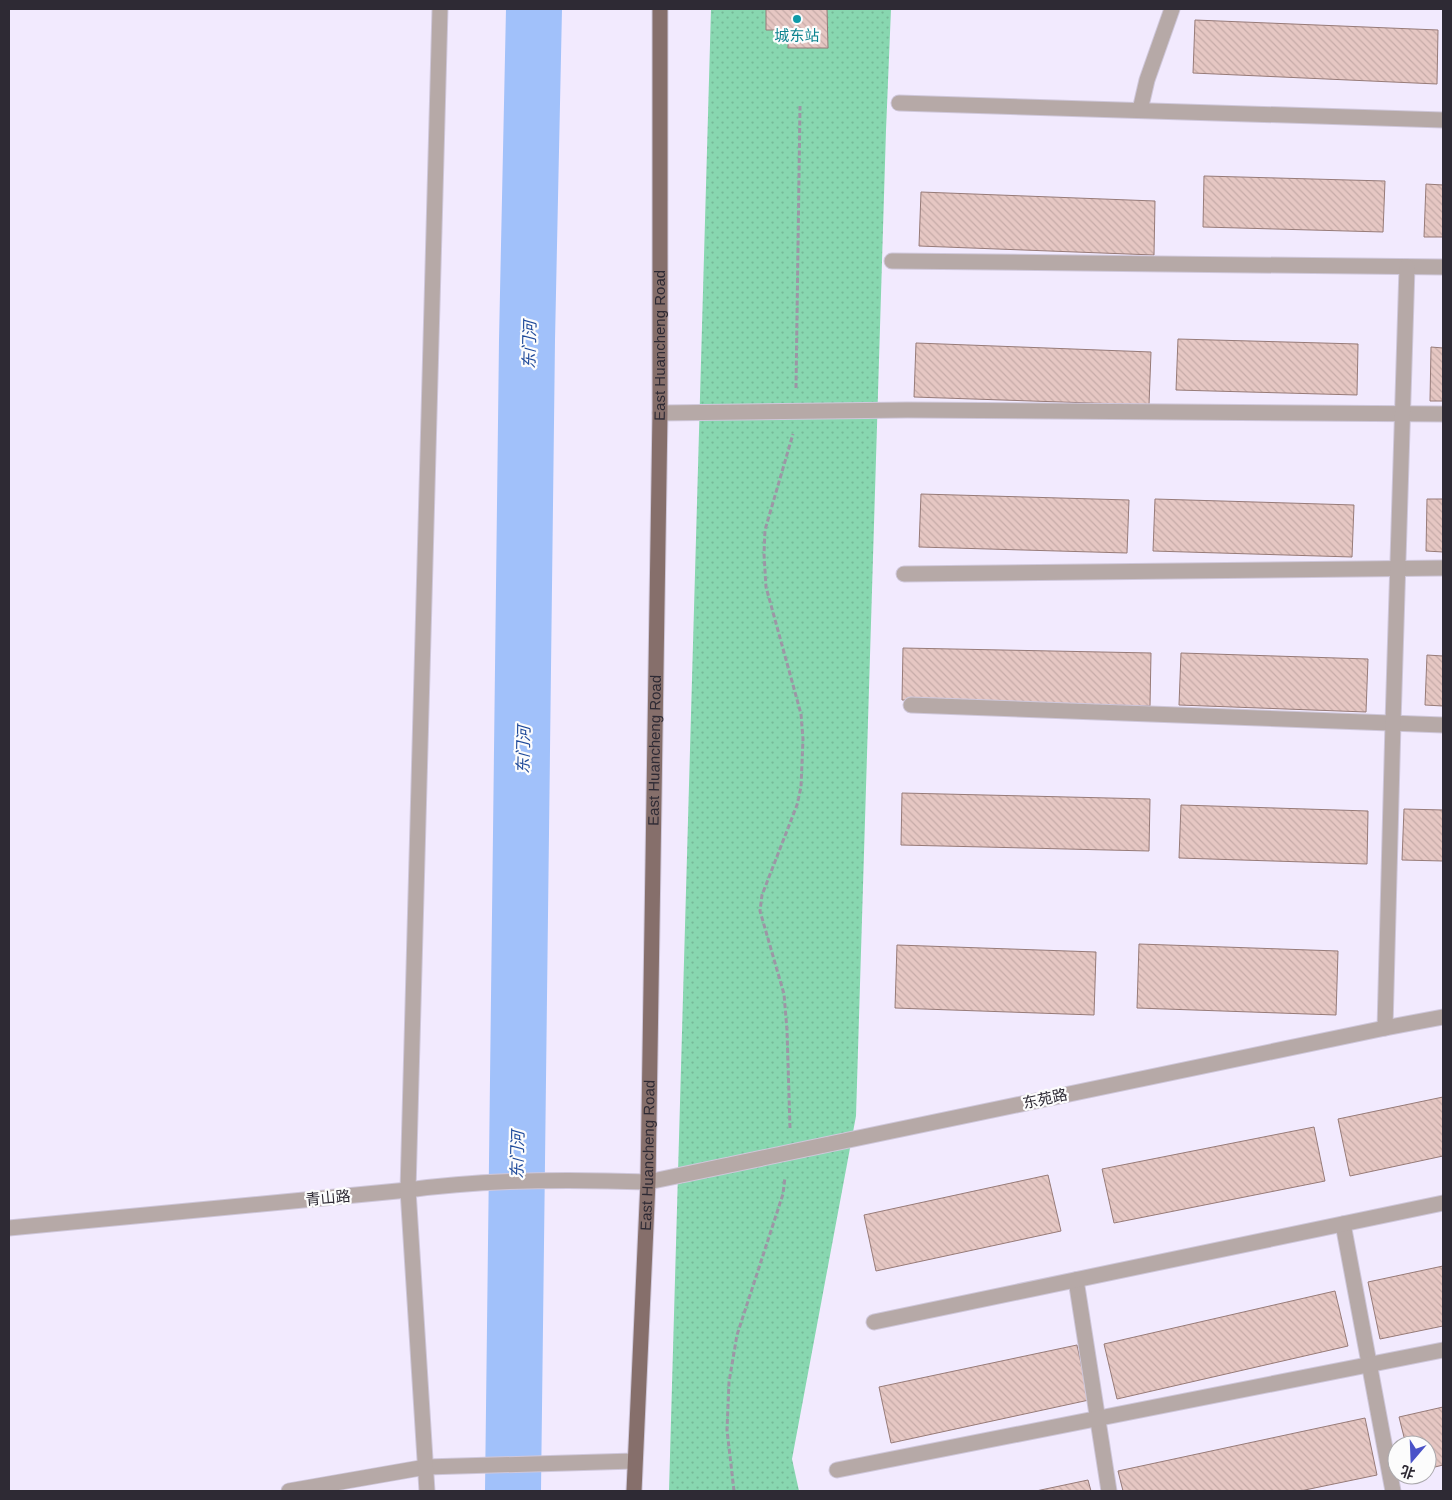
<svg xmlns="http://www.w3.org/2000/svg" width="1452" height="1500" font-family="Helvetica,'Noto Sans SC',sans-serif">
	<defs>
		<pattern id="park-dots" width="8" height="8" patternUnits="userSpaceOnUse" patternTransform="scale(1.25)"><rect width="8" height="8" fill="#88d7b0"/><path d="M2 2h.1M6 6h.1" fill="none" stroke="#76b998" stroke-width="1.8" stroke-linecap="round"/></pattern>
		<pattern id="building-back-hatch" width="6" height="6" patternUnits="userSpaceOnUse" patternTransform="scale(1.25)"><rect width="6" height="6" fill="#e6c7c3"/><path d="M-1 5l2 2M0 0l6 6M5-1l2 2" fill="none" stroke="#c6aba8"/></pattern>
	</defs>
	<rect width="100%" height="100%" fill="#f2eafe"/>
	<path fill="url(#park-dots)" d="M 711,9 L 891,9 L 886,130 L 856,1116 L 792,1459 L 799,1491 L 669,1491 Z"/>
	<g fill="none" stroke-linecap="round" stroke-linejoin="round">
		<path stroke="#a1c1fa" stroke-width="56" d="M 513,1491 L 527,340 L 534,9"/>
	</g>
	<g fill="url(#building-back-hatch)" stroke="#977b78">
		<path d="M 766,9 L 827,9 L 828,48 L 788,48 L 788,30 L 766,30 Z"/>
		<path d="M 1195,20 L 1438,30 L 1437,84 L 1193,73 Z"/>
		<path d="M 1204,176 L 1385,181 L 1383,232 L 1203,227 Z"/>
		<path d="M 1426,184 L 1443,185 L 1443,237 L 1424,237 Z"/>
		<path d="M 921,192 L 1155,201 L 1154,255 L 919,246 Z"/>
		<path d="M 1178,339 L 1358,344 L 1357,395 L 1176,390 Z"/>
		<path d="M 916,343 L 1151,352 L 1149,405 L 914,397 Z"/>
		<path d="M 1431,347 L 1443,348 L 1443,401 L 1430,401 Z"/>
		<path d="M 921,494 L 1129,500 L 1127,553 L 919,547 Z"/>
		<path d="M 1155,499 L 1354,505 L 1352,557 L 1153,551 Z"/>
		<path d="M 1427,499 L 1443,499 L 1443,552 L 1426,551 Z"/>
		<path d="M 903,648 L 1151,653 L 1150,706 L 902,700 Z"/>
		<path d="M 1181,653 L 1368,659 L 1366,712 L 1179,705 Z"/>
		<path d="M 1427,655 L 1443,656 L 1443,706 L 1425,705 Z"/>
		<path d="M 902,793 L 1150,799 L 1149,851 L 901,845 Z"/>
		<path d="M 1181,805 L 1368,811 L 1367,864 L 1179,858 Z"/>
		<path d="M 1404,809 L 1443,810 L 1443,861 L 1402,860 Z"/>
		<path d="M 1139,944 L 1338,951 L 1336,1015 L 1137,1008 Z"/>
		<path d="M 897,945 L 1096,952 L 1094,1015 L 895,1008 Z"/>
		<path d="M 1443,1097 L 1443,1156 L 1350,1176 L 1338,1119 Z"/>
		<path d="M 1314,1127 L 1325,1181 L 1114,1223 L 1102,1169 Z"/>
		<path d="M 1048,1175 L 1061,1231 L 876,1271 L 864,1215 Z"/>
		<path d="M 1443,1266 L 1443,1326 L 1380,1339 L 1368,1282 Z"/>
		<path d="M 1335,1291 L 1348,1346 L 1117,1399 L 1104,1344 Z"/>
		<path d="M 1077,1345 L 1089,1400 L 891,1443 L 879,1387 Z"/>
		<path d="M 1443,1407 L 1443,1465 L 1427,1469 L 1427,1445 L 1406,1445 L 1399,1417 Z"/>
		<path d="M 1365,1418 L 1377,1475 L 1300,1491 L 1123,1491 L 1118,1471 Z"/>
		<path d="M 1088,1480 L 1091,1491 L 1036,1491 Z"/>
	</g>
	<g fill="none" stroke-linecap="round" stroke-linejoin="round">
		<g stroke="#cfc7da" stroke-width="17">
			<g id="minor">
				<path d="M 899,103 L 1443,120"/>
				<path d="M 1140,110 L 1147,80 L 1172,9"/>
				<path d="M 892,261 L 1443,267"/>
				<path d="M 660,413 L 907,410 L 1443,414"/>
				<path d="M 904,574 L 1443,568"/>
				<path d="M 911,705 L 1443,725"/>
				<path d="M 1385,1028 L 1393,723 L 1407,267"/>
				<path d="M 1343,1224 L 1393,1491"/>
				<path d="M 9,1228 L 408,1190 C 486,1179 569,1179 648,1182 L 1385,1028 L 1443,1017"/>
				<path d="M 1076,1280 L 1109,1491"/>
				<path d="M 874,1322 L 1443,1203"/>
				<path d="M 837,1470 L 1443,1350"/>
				<path d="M 289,1491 L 426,1467 L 634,1461"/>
				<path d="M 427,1491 L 408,1190 L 440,9"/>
			</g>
		</g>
		<g stroke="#cfc7da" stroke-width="17">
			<g id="major">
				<path id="s1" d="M 634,1491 L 648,1182 L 660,413 L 660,9"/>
			</g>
		</g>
		<g stroke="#9d96a6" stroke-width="3" stroke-dasharray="5 2.5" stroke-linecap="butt">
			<path d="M 796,388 L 800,106"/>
			<path d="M 790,1128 L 787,1030 L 784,994 L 760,911 L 762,895 L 797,805 L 801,787 L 803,739 L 801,714 L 766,587 L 764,554 L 765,530 L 793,434"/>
			<path d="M 734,1491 L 727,1430 L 729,1382 L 737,1335 L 783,1194 L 785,1177"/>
		</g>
		<use href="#minor" stroke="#b6a9a7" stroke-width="15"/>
		<use href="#major" stroke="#866f6b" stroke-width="15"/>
	</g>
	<circle fill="#0f9aa8" stroke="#fcfcfc" stroke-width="2" cx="797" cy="19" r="5"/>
	<g text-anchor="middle" stroke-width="4.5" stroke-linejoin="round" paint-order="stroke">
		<g font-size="15" fill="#0d838f" stroke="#fcfcfc">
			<text x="797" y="41">城东站</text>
		</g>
		<g font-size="15" fill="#2e2a34" stroke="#fcfcfc">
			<text dy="5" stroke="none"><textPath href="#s1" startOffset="1146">East Huancheng Road</textPath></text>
			<text dy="5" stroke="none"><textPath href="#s1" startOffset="741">East Huancheng Road</textPath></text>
			<text transform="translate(1045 1099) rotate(-12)" y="5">东苑路</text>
			<text dy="5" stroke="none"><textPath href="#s1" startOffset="336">East Huancheng Road</textPath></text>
			<text transform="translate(328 1198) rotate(-5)" y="5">青山路</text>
		</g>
		<g font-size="16" font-style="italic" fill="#1f4a9a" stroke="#fcfcfc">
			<text transform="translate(529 345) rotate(-89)" y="6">东门河</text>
			<text transform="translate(523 750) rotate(-89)" y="6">东门河</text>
			<text transform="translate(517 1155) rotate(-89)" y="6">东门河</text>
		</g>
	</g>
	<rect width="1452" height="1500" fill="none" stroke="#2e2a34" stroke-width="20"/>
	<g transform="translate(1412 1460) rotate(199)"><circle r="24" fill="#fcfcfc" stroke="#aaa8ac"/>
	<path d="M0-4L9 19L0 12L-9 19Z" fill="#4a52c8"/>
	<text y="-8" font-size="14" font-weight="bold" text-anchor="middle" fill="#2e2a34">北</text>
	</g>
</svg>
